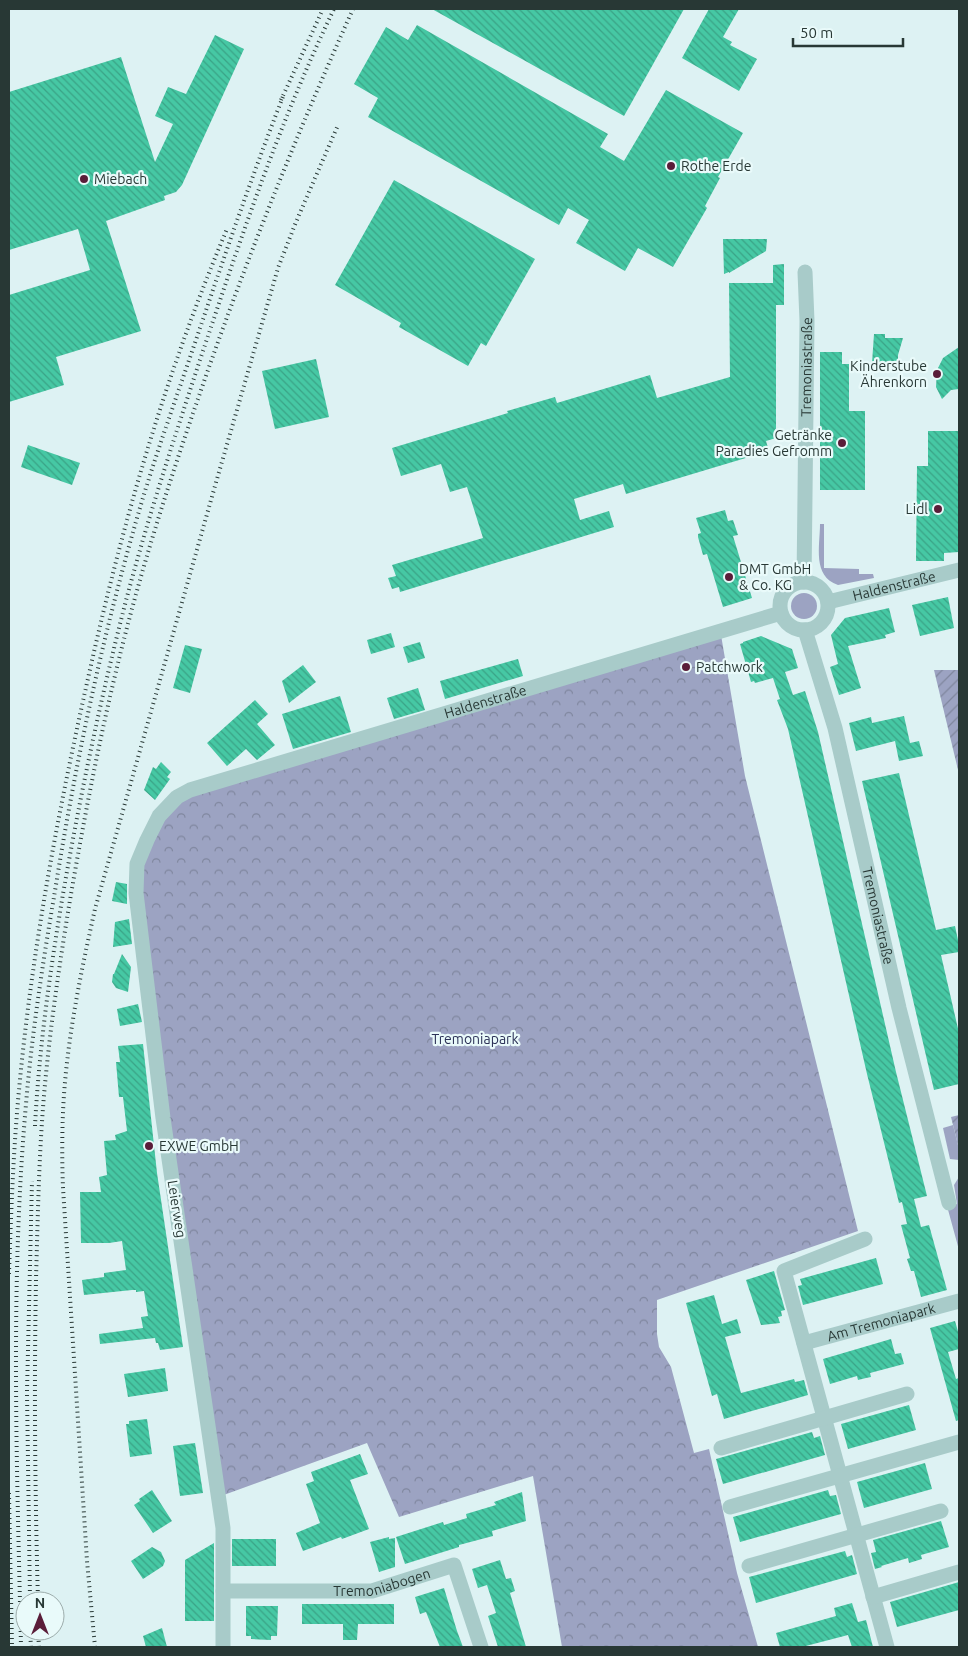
<svg xmlns="http://www.w3.org/2000/svg" width="968" height="1656" font-family="Ubuntu,sans-serif">
	<defs>
		<pattern id="park-crowns" width="20" height="18" patternUnits="userSpaceOnUse" patternTransform="scale(1.25)"><rect width="20" height="18" fill="#9ca3c2"/><path d="M2 6a3 3 0 1 1 6 0M12 15a3 3 0 1 1 6 0" fill="none" stroke="#7f869e"/></pattern>
		<pattern id="garden-furrows" width="10" height="10" patternUnits="userSpaceOnUse" patternTransform="scale(1.25)"><rect width="10" height="10" fill="#9ca3c2"/><path d="M-1 1l2-2M0 10L10 0M9 11l2-2" fill="none" stroke="#7f869e"/></pattern>
		<pattern id="building-back-hatch" width="6" height="6" patternUnits="userSpaceOnUse" patternTransform="scale(1.25)"><rect width="6" height="6" fill="#46c8a4"/><path d="M-1 5l2 2M0 0l6 6M5-1l2 2" fill="none" stroke="#3aa386"/></pattern>
	</defs>
	<rect width="100%" height="100%" fill="#ddf2f3"/>
	<g fill="#9ca3c2">
		<path d="M 820,524 L 824,524 L 824,568 L 859,569 L 859,574 L 873,574 L 874,578 L 838,585 C 812,576 820,546 820,524 Z"/>
		<circle cx="804" cy="606" r="13"/>
		<path d="M 953,1125 L 959,1149 L 959,1160 L 950,1159 L 943,1128 Z"/>
		<path d="M 959,1177 L 959,1250 L 947,1206 L 957,1204 L 954,1185 Z"/>
	</g>
	<path fill="url(#park-crowns)" d="M 721,635 L 745,776 L 858,1231 L 657,1300 L 657,1334 L 659,1347 L 671,1367 L 694,1453 L 709,1449 L 737,1573 L 758,1647 L 562,1647 L 533,1476 L 399,1517 L 367,1443 L 221,1496 L 138,892 L 150,838 L 178,800 Z"/>
	<g fill="url(#garden-furrows)">
		<path d="M 934,670 L 959,670 L 959,774 Z"/>
		<path d="M 959,1115 L 959,1149 L 951,1117 Z"/>
	</g>
	<g fill="url(#building-back-hatch)">
		<path d="M 432,9 L 684,9 L 624,116 Z"/>
		<path d="M 709,9 L 739,9 L 723,37 L 732,42 L 730,45 L 757,59 L 739,91 L 682,58 Z"/>
		<path d="M 417,25 L 608,134 L 600,147 L 624,161 L 666,90 L 743,133 L 718,177 L 720,178 L 705,206 L 707,208 L 673,267 L 638,248 L 625,271 L 576,243 L 589,220 L 568,208 L 559,225 L 368,117 L 378,98 L 354,84 L 386,27 L 408,40 Z"/>
		<path d="M 215,35 L 244,49 L 182,185 L 176,192 L 164,196 L 165,200 L 106,221 L 141,331 L 56,357 L 64,385 L 9,402 L 9,295 L 90,270 L 78,229 L 9,250 L 9,92 L 121,57 L 155,162 L 173,124 L 155,116 L 168,87 L 186,94 Z"/>
		<path d="M 394,180 L 535,259 L 486,346 L 481,343 L 468,366 L 399,327 L 401,323 L 335,285 Z"/>
		<path d="M 723,239 L 767,239 L 766,251 L 729,273 L 729,272 L 724,274 Z"/>
		<path d="M 784,264 L 784,305 L 776,305 L 776,438 L 766,441 L 769,451 L 626,494 L 623,484 L 574,499 L 580,520 L 609,511 L 614,527 L 400,592 L 399,587 L 392,589 L 388,578 L 396,576 L 392,565 L 483,538 L 467,487 L 450,492 L 441,464 L 401,476 L 392,448 L 508,413 L 507,411 L 555,397 L 557,403 L 650,375 L 657,398 L 730,377 L 729,283 L 773,283 L 773,265 Z"/>
		<path d="M 874,334 L 885,334 L 885,338 L 903,338 L 898,355 L 898,363 L 872,363 Z"/>
		<path d="M 959,347 L 959,389 L 951,390 L 942,399 L 936,387 L 937,370 L 943,358 Z"/>
		<path d="M 820,352 L 842,352 L 842,364 L 849,364 L 849,411 L 865,411 L 865,490 L 820,490 Z"/>
		<path d="M 316,359 L 329,417 L 275,429 L 262,371 Z"/>
		<path d="M 928,431 L 959,431 L 959,552 L 944,553 L 944,561 L 916,561 L 917,466 L 928,466 Z"/>
		<path d="M 28,445 L 80,463 L 72,485 L 21,467 Z"/>
		<path d="M 725,510 L 728,521 L 733,520 L 738,535 L 733,536 L 752,598 L 723,607 L 707,554 L 703,555 L 698,537 L 698,534 L 701,533 L 696,518 Z"/>
		<path d="M 948,597 L 954,628 L 920,636 L 912,605 Z"/>
		<path d="M 889,608 L 895,632 L 885,635 L 886,638 L 848,646 L 861,688 L 839,695 L 830,667 L 838,664 L 831,635 L 845,618 Z"/>
		<path d="M 391,633 L 395,647 L 371,654 L 367,640 Z"/>
		<path d="M 761,636 L 792,649 L 798,668 L 785,672 L 793,695 L 805,691 L 818,732 L 896,1072 L 927,1196 L 914,1199 L 921,1227 L 929,1225 L 947,1290 L 921,1297 L 914,1271 L 911,1271 L 907,1259 L 910,1258 L 901,1225 L 907,1224 L 902,1202 L 899,1203 L 867,1074 L 788,729 L 777,700 L 780,699 L 773,678 L 755,683 L 754,681 L 751,682 L 740,644 L 743,643 L 743,642 Z"/>
		<path d="M 420,642 L 425,658 L 408,663 L 403,647 Z"/>
		<path d="M 185,645 L 202,649 L 190,693 L 173,688 Z"/>
		<path d="M 518,659 L 523,676 L 445,699 L 440,681 Z"/>
		<path d="M 303,665 L 316,682 L 289,703 L 282,681 Z"/>
		<path d="M 418,688 L 425,710 L 394,719 L 387,698 Z"/>
		<path d="M 340,696 L 351,732 L 293,749 L 282,714 Z"/>
		<path d="M 255,700 L 268,714 L 257,724 L 275,745 L 257,760 L 246,749 L 227,766 L 207,743 Z"/>
		<path d="M 904,716 L 910,743 L 919,741 L 923,756 L 899,761 L 895,741 L 856,751 L 849,723 L 871,717 L 872,723 Z"/>
		<path d="M 161,762 L 171,772 L 167,777 L 170,779 L 155,800 L 144,790 L 153,767 L 156,769 Z"/>
		<path d="M 899,773 L 936,930 L 955,926 L 959,945 L 959,952 L 941,955 L 959,1033 L 959,1084 L 934,1090 L 862,781 Z"/>
		<path d="M 116,882 L 127,884 L 127,904 L 112,901 Z"/>
		<path d="M 129,919 L 132,944 L 113,947 L 115,922 Z"/>
		<path d="M 122,954 L 131,967 L 128,992 L 116,988 L 112,982 L 113,974 L 114,974 Z"/>
		<path d="M 138,1004 L 142,1022 L 120,1026 L 117,1009 Z"/>
		<path d="M 143,1044 L 157,1173 L 183,1347 L 160,1350 L 158,1343 L 156,1343 L 155,1338 L 100,1344 L 99,1334 L 143,1328 L 141,1317 L 148,1316 L 144,1291 L 136,1292 L 136,1290 L 132,1290 L 84,1295 L 82,1280 L 104,1277 L 104,1273 L 126,1270 L 122,1241 L 109,1243 L 81,1243 L 80,1192 L 101,1192 L 99,1177 L 107,1175 L 104,1141 L 116,1140 L 115,1135 L 127,1131 L 123,1097 L 119,1097 L 116,1062 L 120,1062 L 118,1046 Z"/>
		<path d="M 876,1258 L 883,1284 L 803,1305 L 798,1286 L 802,1285 L 800,1279 Z"/>
		<path d="M 774,1271 L 785,1310 L 781,1311 L 782,1316 L 778,1317 L 780,1323 L 761,1325 L 746,1280 Z"/>
		<path d="M 714,1295 L 722,1324 L 737,1319 L 741,1333 L 725,1337 L 741,1393 L 794,1379 L 795,1382 L 804,1380 L 808,1395 L 724,1419 L 717,1394 L 712,1396 L 686,1303 Z"/>
		<path d="M 955,1321 L 959,1335 L 959,1349 L 948,1352 L 956,1379 L 959,1378 L 959,1420 L 956,1421 L 930,1328 Z"/>
		<path d="M 891,1339 L 895,1354 L 901,1353 L 904,1364 L 870,1373 L 871,1377 L 866,1378 L 858,1380 L 857,1376 L 830,1384 L 823,1359 Z"/>
		<path d="M 165,1368 L 168,1391 L 128,1397 L 124,1374 Z"/>
		<path d="M 909,1405 L 916,1430 L 848,1449 L 841,1424 Z"/>
		<path d="M 147,1419 L 152,1454 L 130,1457 L 126,1424 L 129,1424 L 129,1421 Z"/>
		<path d="M 812,1432 L 814,1438 L 820,1436 L 825,1455 L 723,1484 L 716,1459 Z"/>
		<path d="M 195,1443 L 203,1493 L 180,1496 L 173,1446 Z"/>
		<path d="M 360,1454 L 368,1474 L 350,1480 L 369,1529 L 342,1539 L 341,1537 L 303,1551 L 296,1533 L 320,1523 L 306,1484 L 314,1481 L 311,1472 Z"/>
		<path d="M 925,1463 L 932,1489 L 864,1508 L 857,1482 Z"/>
		<path d="M 152,1490 L 172,1521 L 153,1533 L 134,1505 L 140,1501 L 139,1499 Z"/>
		<path d="M 828,1490 L 830,1496 L 836,1495 L 841,1514 L 740,1542 L 733,1517 Z"/>
		<path d="M 522,1492 L 526,1521 L 492,1531 L 493,1536 L 459,1545 L 459,1547 L 405,1564 L 396,1537 L 443,1522 L 444,1525 L 467,1518 L 466,1514 L 496,1505 L 494,1502 Z"/>
		<path d="M 941,1521 L 949,1547 L 921,1555 L 922,1559 L 909,1563 L 908,1558 L 881,1566 L 882,1567 L 875,1569 L 871,1553 L 876,1552 L 873,1540 Z"/>
		<path d="M 389,1537 L 389,1539 L 395,1538 L 395,1567 L 379,1572 L 370,1542 Z"/>
		<rect x="232" y="1539" width="44" height="27"/>
		<path d="M 214,1543 L 214,1621 L 185,1621 L 185,1560 Z"/>
		<path d="M 152,1547 L 161,1552 L 165,1561 L 163,1566 L 143,1579 L 131,1561 Z"/>
		<path d="M 845,1551 L 847,1557 L 852,1555 L 857,1574 L 756,1603 L 749,1577 Z"/>
		<path d="M 500,1560 L 506,1579 L 511,1578 L 515,1591 L 510,1593 L 526,1647 L 498,1647 L 488,1616 L 496,1613 L 487,1585 L 478,1588 L 472,1569 Z"/>
		<path d="M 959,1582 L 959,1610 L 897,1627 L 890,1602 Z"/>
		<path d="M 444,1588 L 457,1631 L 463,1647 L 440,1647 L 426,1612 L 420,1614 L 415,1597 Z"/>
		<path d="M 852,1603 L 858,1622 L 866,1620 L 873,1647 L 852,1647 L 848,1635 L 802,1647 L 780,1647 L 776,1633 L 836,1616 L 834,1608 Z"/>
		<path d="M 302,1604 L 394,1604 L 394,1624 L 358,1624 L 357,1640 L 343,1640 L 343,1624 L 302,1624 Z"/>
		<path d="M 246,1606 L 278,1606 L 277,1636 L 271,1636 L 271,1640 L 251,1639 L 251,1636 L 246,1636 Z"/>
		<path d="M 162,1628 L 167,1647 L 146,1647 L 143,1636 Z"/>
	</g>
	<g fill="none" stroke-linecap="round" stroke-linejoin="round">
		<g stroke="#a8cbc9" stroke-width="15">
			<path id="s1" d="M 804,582 L 807,321 L 805,272"/>
			<circle cx="804" cy="606" r="24"/>
			<path id="s2" d="M 828,602 L 959,570"/>
			<path id="s3" d="M 805,630 L 835,728 L 899,1008 L 949,1203"/>
			<path d="M 865,1239 L 784,1271 L 887,1647"/>
			<path id="s4" d="M 804,1343 L 959,1301"/>
			<path d="M 721,1448 L 907,1394"/>
			<path d="M 730,1507 L 959,1442"/>
			<path d="M 749,1566 L 941,1511"/>
			<path id="s5" d="M 223,1591 L 372,1591 L 454,1565 L 481,1647"/>
			<path d="M 873,1597 L 959,1572"/>
			<path id="s6" d="M 223,1647 L 223,1528 L 163,1118 L 136,893 L 137,864 L 147,840 L 159,816 L 177,797 L 190,790 L 781,613"/>
		</g>
		<g stroke="#283835" stroke-width="4" stroke-dasharray="1 4" stroke-linecap="butt">
			<path d="M 281,100 L 323,9"/>
			<path d="M 35,1126 C 39,1049 50,971 63,894 C 79,802 98,711 121,620 C 143,533 171,448 199,363 C 239,243 279,123 334,9"/>
			<path d="M 9,1274 C 11,1216 13,1158 18,1101 C 30,964 55,827 85,692 C 120,532 163,380 227,229"/>
			<path d="M 9,1493 L 12,1647"/>
			<path d="M 30,1601 L 27,1392 L 32,1181"/>
			<path d="M 38,1601 C 35,1494 34,1387 36,1279 C 38,1211 39,1142 46,1074 C 52,1014 61,954 71,894 C 87,802 105,710 129,620 C 153,529 183,441 214,353 C 256,236 302,122 353,9"/>
			<path d="M 30,1631 L 31,1647"/>
			<path d="M 38,1631 L 39,1647"/>
			<path d="M 21,1647 C 17,1466 10,1285 26,1104 C 32,1033 43,961 55,891 C 76,759 104,629 142,501 C 159,445 179,390 198,334 C 225,254 253,173 284,94"/>
			<path d="M 95,1647 L 87,1561 L 63,1188 C 62,1163 62,1137 63,1112 C 66,1044 80,976 95,909 L 217,479 L 278,268 L 296,222 L 338,125"/>
		</g>
	</g>
	<g fill="#5a1d39" stroke="#e9fafa" stroke-width="2">
		<circle cx="671" cy="166" r="5"/>
		<circle cx="84" cy="179" r="5"/>
		<circle cx="937" cy="374" r="5"/>
		<circle cx="842" cy="443" r="5"/>
		<circle cx="938" cy="509" r="5"/>
		<circle cx="729" cy="577" r="5"/>
		<circle cx="686" cy="667" r="5"/>
		<circle cx="149" cy="1146" r="5"/>
	</g>
	<g text-anchor="middle" stroke-width="4.5" stroke-linejoin="round" paint-order="stroke">
		<g font-size="14" fill="#283835" stroke="#e9fafa" text-anchor="start">
			<text x="681" y="171">Rothe Erde</text>
			<text x="94" y="184">Miebach</text>
			<text x="927" y="371" text-anchor="end">Kinderstube<tspan x="927" dy="16">Ährenkorn</tspan></text>
			<text x="832" y="440" text-anchor="end">Getränke<tspan x="832" dy="16">Paradies Gefromm</tspan></text>
			<text x="928" y="514" text-anchor="end">Lidl</text>
			<text x="739" y="574">DMT GmbH<tspan x="739" dy="16">&amp; Co. KG</tspan></text>
			<text x="696" y="672">Patchwork</text>
			<text x="159" y="1151">EXWE GmbH</text>
		</g>
		<g font-size="14" fill="#283835" stroke="#e9fafa">
			<text dy="5" stroke="none"><textPath href="#s1" startOffset="215">Tremoniastraße</textPath></text>
			<text dy="5" stroke="none"><textPath href="#s2" startOffset="68">Haldenstraße</textPath></text>
			<text dy="5" stroke="none"><textPath href="#s6" startOffset="1191">Haldenstraße</textPath></text>
			<text dy="5" stroke="none"><textPath href="#s3" startOffset="295">Tremoniastraße</textPath></text>
			<text transform="translate(177 1209) rotate(81)" y="5">Leierweg</text>
			<text dy="5" stroke="none"><textPath href="#s4" startOffset="80">Am Tremoniapark</textPath></text>
			<text dy="5" stroke="none"><textPath href="#s5" startOffset="160">Tremoniabogen</textPath></text>
		</g>
		<g font-size="14" fill="#2c3257" stroke="#e9fafa">
			<text x="475" y="1044">Tremoniapark</text>
		</g>
	</g>
	<rect width="968" height="1656" fill="none" stroke="#283835" stroke-width="20"/>
	<g transform="translate(40 1616)"><circle r="24" fill="#e9fafa" stroke="#9cacab"/>
	<path d="M0-4L9 19L0 12L-9 19Z" fill="#5a1d39"/>
	<text y="-8" font-size="14" font-weight="bold" text-anchor="middle" fill="#283835">N</text>
	</g>
	<path d="M793 38v8h110v-8" fill="none" stroke="#283835" stroke-width="2.5"/>
	<text x="800" y="38" font-size="15" fill="#283835" stroke="#e9fafa" stroke-width="4" paint-order="stroke">50 m</text>
</svg>
